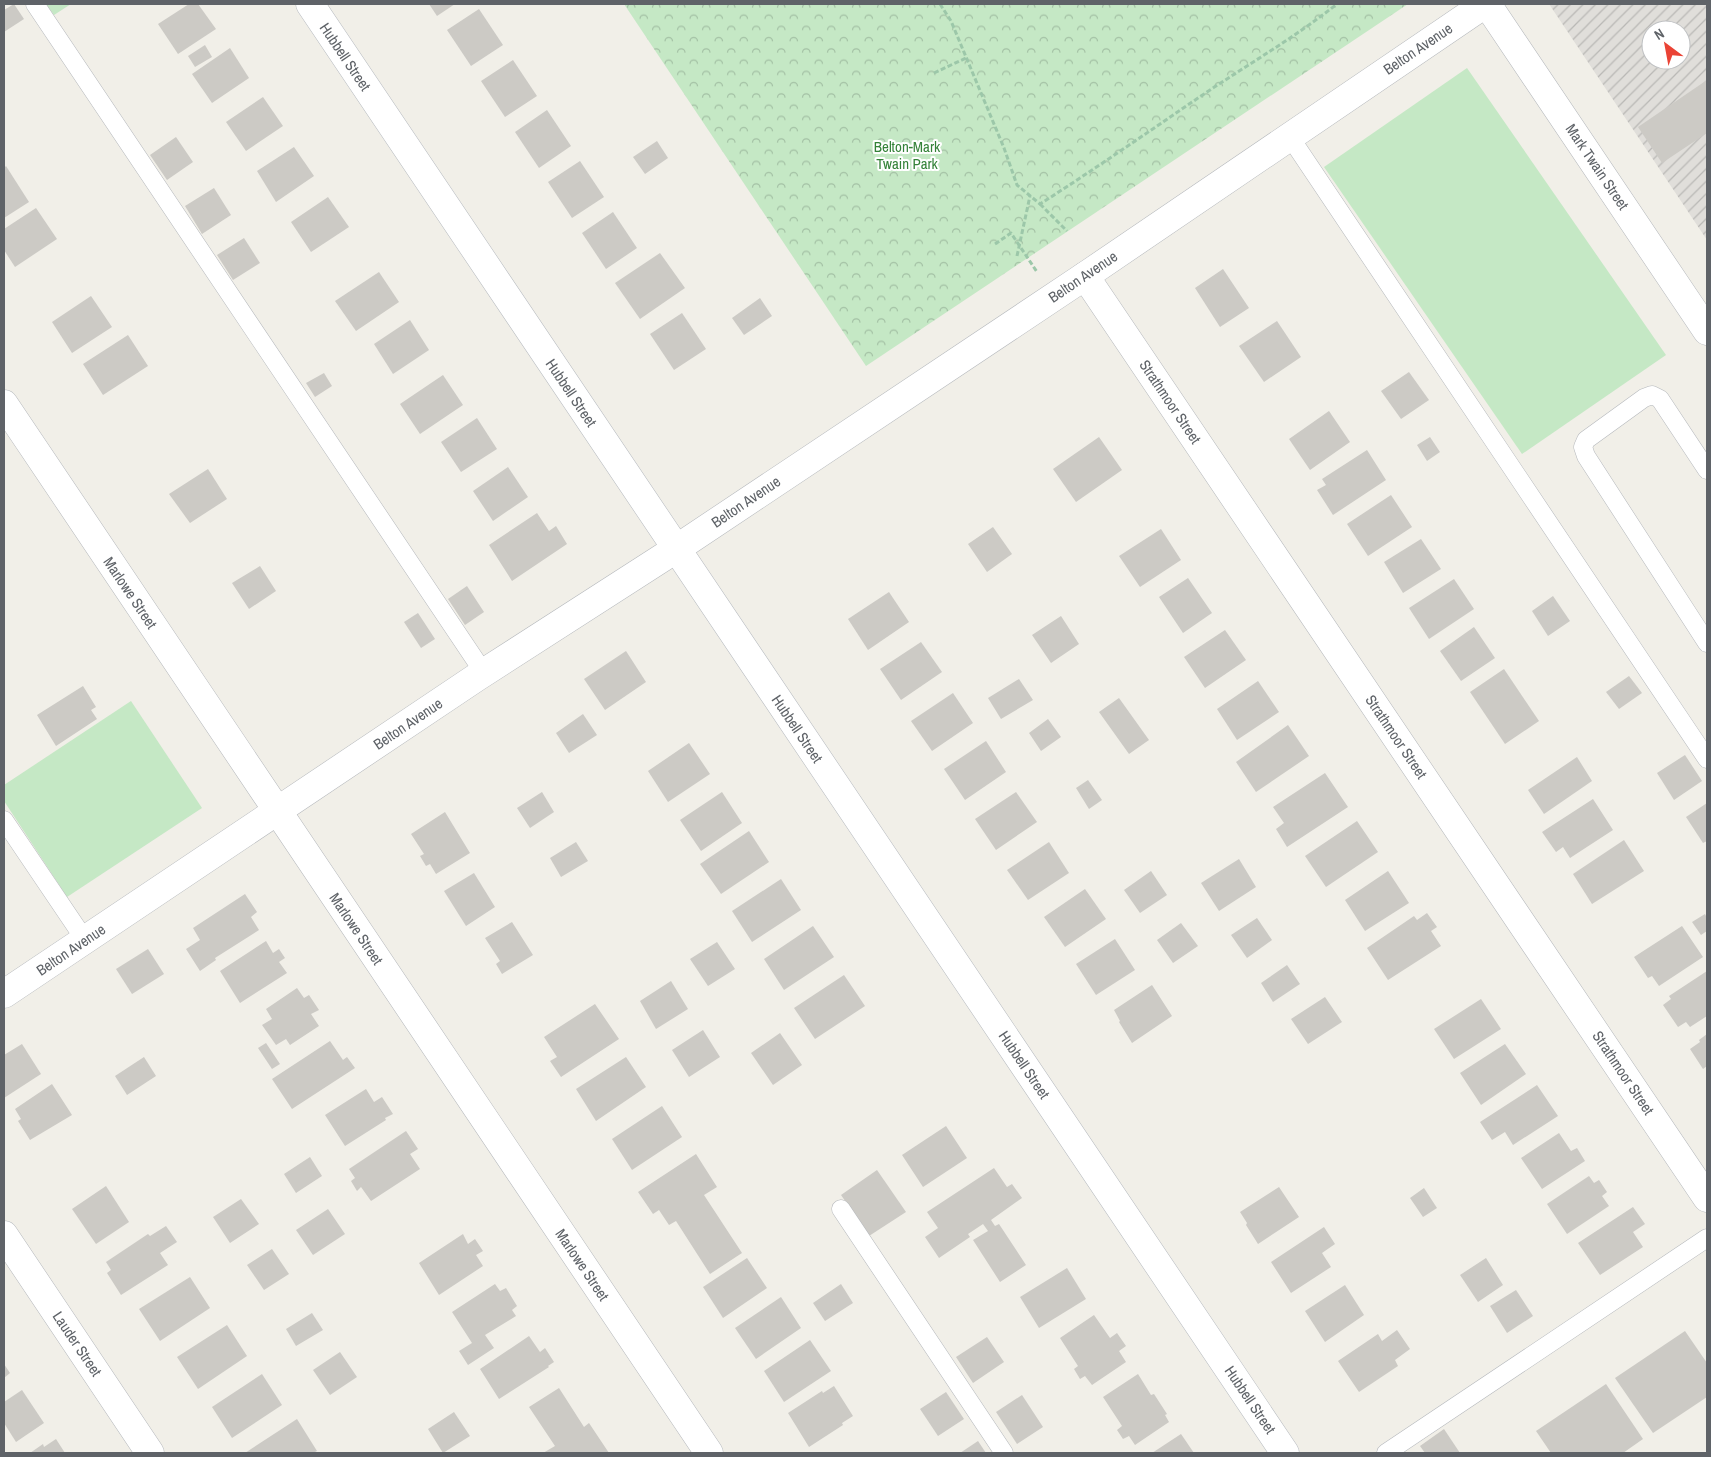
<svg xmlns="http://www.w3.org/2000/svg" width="1711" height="1457" font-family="'Archivo Narrow',sans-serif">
	<defs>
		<pattern id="industrial-furrows" width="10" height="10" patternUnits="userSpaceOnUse" patternTransform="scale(1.25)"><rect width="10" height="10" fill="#e0deda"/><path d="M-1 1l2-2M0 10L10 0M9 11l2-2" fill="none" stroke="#b9b8b5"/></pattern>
		<pattern id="park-crowns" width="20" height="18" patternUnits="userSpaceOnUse" patternTransform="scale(1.25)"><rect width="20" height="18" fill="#c5e8c5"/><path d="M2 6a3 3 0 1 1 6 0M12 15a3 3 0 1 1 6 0" fill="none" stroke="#a3c0a4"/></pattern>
	</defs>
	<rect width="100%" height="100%" fill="#f1efe8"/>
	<path fill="url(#industrial-furrows)" fill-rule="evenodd" d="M 1549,4 L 1707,4 L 1707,240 ZM 1651,30 L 1681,30 L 1681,60 L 1651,60 Z"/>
	<g fill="#c5e8c5">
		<path d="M 46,4 L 71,4 L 54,15 Z"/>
		<path d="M 1467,68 L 1666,355 L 1522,454 L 1324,167 Z"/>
		<path d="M 131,701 L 202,808 L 67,897 L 4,801 L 4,785 Z"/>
	</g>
	<path fill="url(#park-crowns)" d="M 624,4 L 1408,4 L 866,366 Z"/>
	<g fill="#cccac5">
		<path d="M 14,4 L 24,19 L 4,32 L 4,10 Z"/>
		<path d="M 189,4 L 198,4 L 216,29 L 178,54 L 158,24 Z"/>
		<path d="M 429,4 L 455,4 L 437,16 Z"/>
		<path d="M 479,9 L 503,45 L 471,66 L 447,30 Z"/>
		<path d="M 205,45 L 212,57 L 195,67 L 188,56 Z"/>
		<path d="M 230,48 L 249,78 L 212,103 L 192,74 Z"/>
		<path d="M 513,60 L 537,96 L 505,117 L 481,81 Z"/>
		<path d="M 1707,80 L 1707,133 L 1662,163 L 1638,127 Z"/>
		<path d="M 263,97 L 283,126 L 246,151 L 226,122 Z"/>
		<path d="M 547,110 L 571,146 L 539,168 L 515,132 Z"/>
		<path d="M 176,137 L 193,162 L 167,180 L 150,155 Z"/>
		<path d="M 657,141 L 668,158 L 645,174 L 633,157 Z"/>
		<path d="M 294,147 L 314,176 L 276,202 L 257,171 Z"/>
		<path d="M 580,161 L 604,197 L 572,218 L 548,182 Z"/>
		<path d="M 6,166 L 29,202 L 4,218 L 4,168 Z"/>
		<path d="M 214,188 L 231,215 L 202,234 L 185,206 Z"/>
		<path d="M 328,197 L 349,227 L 311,252 L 291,222 Z"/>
		<path d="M 36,208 L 57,239 L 15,267 L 4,250 L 4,229 Z"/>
		<path d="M 613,212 L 637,248 L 606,269 L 582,233 Z"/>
		<path d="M 244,238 L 260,263 L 233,280 L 217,255 Z"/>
		<path d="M 660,253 L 685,288 L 640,319 L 615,283 Z"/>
		<path d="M 1223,269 L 1249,308 L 1220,327 L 1195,288 Z"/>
		<path d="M 379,272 L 399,302 L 356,331 L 335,301 Z"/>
		<path d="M 91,296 L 112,327 L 72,353 L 52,322 Z"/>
		<path d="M 760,298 L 772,316 L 744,335 L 732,318 Z"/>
		<path d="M 682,313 L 706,349 L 674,370 L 650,334 Z"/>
		<path d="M 410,320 L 429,350 L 393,374 L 374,344 Z"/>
		<path d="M 1277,321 L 1301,357 L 1264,382 L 1239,346 Z"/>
		<path d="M 128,335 L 148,366 L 103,395 L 83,364 Z"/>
		<path d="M 1409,372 L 1429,400 L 1401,419 L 1381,391 Z"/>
		<path d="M 324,373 L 332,386 L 315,397 L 306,383 Z"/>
		<path d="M 443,375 L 463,405 L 420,434 L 400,404 Z"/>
		<path d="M 1329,411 L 1350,442 L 1310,470 L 1289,439 Z"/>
		<path d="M 477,418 L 497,449 L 461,472 L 441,442 Z"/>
		<path d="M 1099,437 L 1122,470 L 1076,502 L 1053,469 Z"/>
		<path d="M 1430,437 L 1440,452 L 1427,461 L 1417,445 Z"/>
		<path d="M 1367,450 L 1386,480 L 1333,515 L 1317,490 L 1326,485 L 1322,479 Z"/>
		<path d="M 508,467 L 528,497 L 493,521 L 473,491 Z"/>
		<path d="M 208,469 L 227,499 L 190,523 L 169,494 Z"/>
		<path d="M 1391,495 L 1412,527 L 1368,556 L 1347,524 Z"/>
		<path d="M 537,513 L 549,531 L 556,526 L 567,544 L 512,581 L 489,545 Z"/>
		<path d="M 993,527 L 1012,554 L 987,572 L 968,544 Z"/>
		<path d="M 1161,529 L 1181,560 L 1140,587 L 1119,556 Z"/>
		<path d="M 1421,539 L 1441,569 L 1403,593 L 1384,562 Z"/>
		<path d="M 260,566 L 276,591 L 249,609 L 232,583 Z"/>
		<path d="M 1188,578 L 1212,613 L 1183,633 L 1159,597 Z"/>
		<path d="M 1454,579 L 1474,609 L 1429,639 L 1409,608 Z"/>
		<path d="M 467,586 L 484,612 L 465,625 L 448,599 Z"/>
		<path d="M 889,592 L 909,622 L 868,650 L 848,619 Z"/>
		<path d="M 1553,596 L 1570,621 L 1548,636 L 1532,611 Z"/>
		<path d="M 418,613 L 435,639 L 421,648 L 404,622 Z"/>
		<path d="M 1061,616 L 1079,644 L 1051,663 L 1032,635 Z"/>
		<path d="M 1474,627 L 1495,658 L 1461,681 L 1440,651 Z"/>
		<path d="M 1225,630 L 1246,660 L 1205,688 L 1184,657 Z"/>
		<path d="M 921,642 L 942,672 L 901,700 L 880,669 Z"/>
		<path d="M 626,651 L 646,682 L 605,710 L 584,679 Z"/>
		<path d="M 1504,669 L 1539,721 L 1505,744 L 1470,692 Z"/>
		<path d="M 1629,676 L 1642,693 L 1619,709 L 1606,692 Z"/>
		<path d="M 1019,679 L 1033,700 L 1001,719 L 988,698 Z"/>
		<path d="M 1258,681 L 1279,712 L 1237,740 L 1217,709 Z"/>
		<path d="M 83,686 L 96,707 L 91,710 L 97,719 L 56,746 L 37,715 Z"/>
		<path d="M 953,693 L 973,723 L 932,751 L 911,721 Z"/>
		<path d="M 1119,698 L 1149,740 L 1129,754 L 1099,712 Z"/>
		<path d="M 583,714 L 597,735 L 569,753 L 556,733 Z"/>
		<path d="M 1048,719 L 1061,737 L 1041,751 L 1029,733 Z"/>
		<path d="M 1288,725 L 1309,756 L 1256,792 L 1236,762 Z"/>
		<path d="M 986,741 L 1006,772 L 965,800 L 944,769 Z"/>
		<path d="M 689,743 L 710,774 L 668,802 L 648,771 Z"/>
		<path d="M 1685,755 L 1702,781 L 1674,800 L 1657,773 Z"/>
		<path d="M 1577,757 L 1592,781 L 1544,814 L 1528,790 Z"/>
		<path d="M 1325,773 L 1348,807 L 1287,847 L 1276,829 L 1284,823 L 1273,807 Z"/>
		<path d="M 1088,780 L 1102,800 L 1089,809 L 1076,788 Z"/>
		<path d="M 542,792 L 554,812 L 530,828 L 517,808 Z"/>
		<path d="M 722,792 L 742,823 L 701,851 L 680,820 Z"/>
		<path d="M 1016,792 L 1037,822 L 996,850 L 975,819 Z"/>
		<path d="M 1593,799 L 1613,830 L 1570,858 L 1563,847 L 1556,852 L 1542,832 Z"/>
		<path d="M 1707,803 L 1707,841 L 1703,843 L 1686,817 Z"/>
		<path d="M 445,812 L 470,853 L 436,874 L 430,864 L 426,866 L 420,856 L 424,854 L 411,834 Z"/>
		<path d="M 1357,821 L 1378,852 L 1326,887 L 1305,856 Z"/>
		<path d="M 749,831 L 769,862 L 721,894 L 700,864 Z"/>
		<path d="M 1624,840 L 1644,871 L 1592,904 L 1573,874 Z"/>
		<path d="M 576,842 L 588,861 L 561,877 L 550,858 Z"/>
		<path d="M 1049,842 L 1069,873 L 1028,900 L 1007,870 Z"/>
		<path d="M 1239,859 L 1256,887 L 1219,911 L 1201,883 Z"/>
		<path d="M 1151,871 L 1167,895 L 1140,913 L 1124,890 Z"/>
		<path d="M 1388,871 L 1409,903 L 1365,931 L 1345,900 Z"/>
		<path d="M 474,873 L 495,907 L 466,926 L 444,891 Z"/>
		<path d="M 781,879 L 801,910 L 752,942 L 732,911 Z"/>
		<path d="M 1085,889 L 1106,919 L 1065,947 L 1044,917 Z"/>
		<path d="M 245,894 L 257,912 L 251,917 L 259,930 L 215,958 L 216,960 L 200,971 L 186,949 L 200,940 L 193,928 Z"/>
		<path d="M 1427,913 L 1437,927 L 1431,931 L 1441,946 L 1388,980 L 1367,948 L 1414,916 L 1417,920 Z"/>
		<path d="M 1705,914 L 1707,918 L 1707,931 L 1701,935 L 1692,922 Z"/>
		<path d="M 1257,918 L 1272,940 L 1247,958 L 1231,935 Z"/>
		<path d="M 512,922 L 533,955 L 502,974 L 496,964 L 500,961 L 485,938 Z"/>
		<path d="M 1181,923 L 1198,946 L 1173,963 L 1157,940 Z"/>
		<path d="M 813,926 L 834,957 L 784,990 L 764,959 Z"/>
		<path d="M 1682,926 L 1703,957 L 1659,986 L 1652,976 L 1648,978 L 1634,957 Z"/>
		<path d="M 1115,939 L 1135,970 L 1096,995 L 1076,964 Z"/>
		<path d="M 266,941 L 273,953 L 279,949 L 285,958 L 279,962 L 287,973 L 240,1003 L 220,971 Z"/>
		<path d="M 717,942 L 735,969 L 708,986 L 690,959 Z"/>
		<path d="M 148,949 L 164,974 L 132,994 L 116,969 Z"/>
		<path d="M 1287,965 L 1300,984 L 1273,1002 L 1261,983 Z"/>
		<path d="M 1707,971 L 1707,1016 L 1690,1027 L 1686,1022 L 1678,1027 L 1663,1005 L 1671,999 L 1669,996 Z"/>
		<path d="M 844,975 L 865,1006 L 815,1039 L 794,1008 Z"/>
		<path d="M 671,981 L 688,1009 L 656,1029 L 640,1001 Z"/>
		<path d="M 1152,985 L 1172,1016 L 1132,1043 L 1119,1022 L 1120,1021 L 1114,1010 Z"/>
		<path d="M 297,988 L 304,998 L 309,995 L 319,1010 L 311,1014 L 319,1026 L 290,1045 L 286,1039 L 276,1045 L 262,1025 L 272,1019 L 266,1009 Z"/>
		<path d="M 1325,997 L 1342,1022 L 1308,1044 L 1291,1019 Z"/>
		<path d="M 1481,999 L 1501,1029 L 1454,1059 L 1434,1029 Z"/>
		<path d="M 595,1004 L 619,1039 L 561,1077 L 550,1061 L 557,1057 L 544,1037 Z"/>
		<path d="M 703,1030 L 720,1057 L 689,1077 L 672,1050 Z"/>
		<path d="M 780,1033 L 802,1065 L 773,1085 L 751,1053 Z"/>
		<path d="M 1707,1034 L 1707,1066 L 1703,1069 L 1690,1049 L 1700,1042 L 1699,1040 Z"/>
		<path d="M 330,1041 L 343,1060 L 347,1057 L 355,1068 L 292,1109 L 272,1079 Z"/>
		<path d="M 266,1043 L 280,1064 L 272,1069 L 258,1048 Z"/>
		<path d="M 22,1044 L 41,1074 L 4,1098 L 4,1055 Z"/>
		<path d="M 1505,1044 L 1526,1074 L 1481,1105 L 1460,1073 Z"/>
		<path d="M 144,1057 L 156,1076 L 127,1095 L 115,1076 Z"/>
		<path d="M 626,1057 L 646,1087 L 596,1121 L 576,1089 Z"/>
		<path d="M 52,1084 L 72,1115 L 30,1140 L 18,1121 L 21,1119 L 15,1109 Z"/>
		<path d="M 1537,1085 L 1558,1116 L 1513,1145 L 1505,1132 L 1492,1140 L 1480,1122 Z"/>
		<path d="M 366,1089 L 374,1102 L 382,1097 L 393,1114 L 385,1118 L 386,1120 L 345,1146 L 325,1115 Z"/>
		<path d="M 662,1106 L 682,1137 L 632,1170 L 612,1139 Z"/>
		<path d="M 946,1126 L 967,1158 L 923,1187 L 902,1155 Z"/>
		<path d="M 406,1131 L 418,1149 L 410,1154 L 420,1169 L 371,1201 L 361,1187 L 357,1191 L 351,1181 L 355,1178 L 349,1169 Z"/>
		<path d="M 1559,1133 L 1571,1151 L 1577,1148 L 1585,1161 L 1542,1189 L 1521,1158 Z"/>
		<path d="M 696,1154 L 717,1187 L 704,1195 L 742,1253 L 710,1274 L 676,1221 L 669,1225 L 659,1210 L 653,1214 L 638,1192 Z"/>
		<path d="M 310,1157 L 322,1176 L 296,1193 L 284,1174 Z"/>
		<path d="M 994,1168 L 1007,1187 L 1012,1184 L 1022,1198 L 991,1220 L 995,1226 L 999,1224 L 1026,1265 L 1000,1282 L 973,1240 L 988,1231 L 983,1224 L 968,1234 L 970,1237 L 939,1258 L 925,1237 L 938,1228 L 927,1212 Z"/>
		<path d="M 877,1170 L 906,1212 L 869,1236 L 841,1195 Z"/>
		<path d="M 1589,1176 L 1594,1183 L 1599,1180 L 1607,1192 L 1602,1196 L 1609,1206 L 1567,1234 L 1547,1204 Z"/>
		<path d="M 106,1186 L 129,1222 L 96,1244 L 72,1209 Z"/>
		<path d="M 1279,1187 L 1299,1217 L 1258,1244 L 1246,1225 L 1247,1223 L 1240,1212 Z"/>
		<path d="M 1424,1188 L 1437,1208 L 1423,1217 L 1410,1198 Z"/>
		<path d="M 241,1199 L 259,1224 L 230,1243 L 213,1217 Z"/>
		<path d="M 1633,1207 L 1645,1224 L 1633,1232 L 1643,1247 L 1600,1275 L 1578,1243 Z"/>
		<path d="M 328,1209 L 345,1234 L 313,1255 L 296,1230 Z"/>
		<path d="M 166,1226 L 177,1242 L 160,1253 L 168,1265 L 121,1295 L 107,1273 L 111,1270 L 106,1262 L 148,1234 L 150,1236 Z"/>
		<path d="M 1324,1227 L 1335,1244 L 1322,1253 L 1331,1267 L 1291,1293 L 1271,1262 Z"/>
		<path d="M 463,1234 L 468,1244 L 475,1239 L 483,1251 L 476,1255 L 483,1266 L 439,1295 L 419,1263 Z"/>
		<path d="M 272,1249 L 289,1274 L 264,1290 L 247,1265 Z"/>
		<path d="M 747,1258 L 767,1288 L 723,1318 L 703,1287 Z"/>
		<path d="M 1486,1258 L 1503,1285 L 1478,1302 L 1460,1275 Z"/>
		<path d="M 1067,1268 L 1086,1299 L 1039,1328 L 1020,1297 Z"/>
		<path d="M 190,1277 L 210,1308 L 160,1341 L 139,1309 Z"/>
		<path d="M 495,1284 L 500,1291 L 506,1288 L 517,1306 L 512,1310 L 516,1316 L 485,1335 L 494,1348 L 468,1365 L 459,1351 L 472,1343 L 452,1312 Z"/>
		<path d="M 841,1284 L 853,1303 L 825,1321 L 813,1303 Z"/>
		<path d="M 1345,1285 L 1364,1315 L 1325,1342 L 1305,1311 Z"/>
		<path d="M 1516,1290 L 1533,1316 L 1507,1333 L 1490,1306 Z"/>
		<path d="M 781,1297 L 801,1328 L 756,1359 L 735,1328 Z"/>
		<path d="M 312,1313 L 323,1330 L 296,1346 L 286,1329 Z"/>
		<path d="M 1094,1315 L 1110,1338 L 1117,1333 L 1126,1346 L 1119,1351 L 1126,1362 L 1092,1385 L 1085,1376 L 1080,1379 L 1074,1369 L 1078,1366 L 1060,1338 Z"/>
		<path d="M 227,1325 L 247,1356 L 198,1389 L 177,1357 Z"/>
		<path d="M 1397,1330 L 1410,1349 L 1395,1360 L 1398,1366 L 1359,1392 L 1338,1361 L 1378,1334 L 1382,1341 Z"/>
		<path d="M 1685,1331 L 1707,1363 L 1707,1397 L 1653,1433 L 1615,1378 Z"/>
		<path d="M 529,1336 L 540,1352 L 545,1348 L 554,1362 L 548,1366 L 549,1367 L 499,1399 L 480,1369 Z"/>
		<path d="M 987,1337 L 1004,1362 L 973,1383 L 956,1357 Z"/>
		<path d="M 810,1340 L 831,1371 L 784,1402 L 764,1371 Z"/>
		<path d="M 340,1352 L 357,1377 L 330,1395 L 313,1370 Z"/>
		<path d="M 4,1364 L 10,1373 L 4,1378 Z"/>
		<path d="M 262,1374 L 282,1405 L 232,1438 L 212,1407 Z"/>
		<path d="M 1138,1374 L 1151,1395 L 1154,1394 L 1167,1414 L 1165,1415 L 1169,1422 L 1135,1445 L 1129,1436 L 1123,1439 L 1117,1430 L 1122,1426 L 1103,1397 Z"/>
		<path d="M 1606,1384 L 1643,1439 L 1623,1453 L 1551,1453 L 1536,1431 Z"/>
		<path d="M 834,1386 L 853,1416 L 842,1423 L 843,1425 L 809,1447 L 788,1413 L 822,1391 L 823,1393 Z"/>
		<path d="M 559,1388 L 584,1427 L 589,1423 L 609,1453 L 543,1453 L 555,1446 L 529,1407 Z"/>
		<path d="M 22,1390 L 44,1423 L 16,1442 L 4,1423 L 4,1402 Z"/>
		<path d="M 946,1392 L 964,1419 L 938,1436 L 920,1409 Z"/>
		<path d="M 1022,1395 L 1043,1427 L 1017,1444 L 996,1412 Z"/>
		<path d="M 454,1412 L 470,1436 L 443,1453 L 428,1429 Z"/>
		<path d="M 297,1419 L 317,1451 L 313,1453 L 245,1453 Z"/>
		<path d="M 1444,1429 L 1460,1453 L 1425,1453 L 1420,1446 Z"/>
		<path d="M 1181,1434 L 1194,1453 L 1152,1453 Z"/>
		<path d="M 56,1439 L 65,1453 L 30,1453 L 43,1444 L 44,1447 Z"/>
		<path d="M 978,1441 L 986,1453 L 960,1453 Z"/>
	</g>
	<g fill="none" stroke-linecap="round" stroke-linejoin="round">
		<g stroke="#b5b8bc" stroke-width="19">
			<g id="lane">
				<path d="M 35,4 L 484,673"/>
				<path d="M 1290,137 L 1707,759"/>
				<path d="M 1707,470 L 1660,399 L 1652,395 L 1644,398 L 1586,440 L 1583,447 L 1586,456 L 1707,643"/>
				<path d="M 4,820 L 85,940"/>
				<path d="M 841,1209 L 1004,1453"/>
				<path d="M 1386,1453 L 1707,1238"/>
			</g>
		</g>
		<g stroke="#b5b8bc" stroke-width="29">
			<g id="street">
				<path d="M 1487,4 L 1707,331"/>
				<path d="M 1085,276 L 1707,1198"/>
				<path d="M 4,404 L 709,1453"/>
				<path d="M 4,994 L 477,677 L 676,549 L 1085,276 L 1485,4"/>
				<path d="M 4,1235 L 150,1453"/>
			</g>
		</g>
		<g stroke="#b6babf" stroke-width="29">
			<path id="secondary" d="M 310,4 L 1285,1453"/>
		</g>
		<g stroke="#9cc7a9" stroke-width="3" stroke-dasharray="5 2.5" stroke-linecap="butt">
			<path d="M 940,4 L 951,21 L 1004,148 L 1017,185 L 1040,204 C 1095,169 1148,132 1201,96 C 1247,65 1294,38 1337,4"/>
			<path d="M 934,73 L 966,58"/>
			<path d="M 1040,204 L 1067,231"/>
			<path d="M 995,244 L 1011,233 L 1037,272"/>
			<path d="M 1017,256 L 1030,196"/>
		</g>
		<use href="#lane" stroke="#fff" stroke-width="18"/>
		<use href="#street" stroke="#fff" stroke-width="28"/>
		<use href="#secondary" stroke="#fff" stroke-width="28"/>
	</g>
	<g text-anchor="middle" stroke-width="4" stroke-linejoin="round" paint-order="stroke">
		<g font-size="15" fill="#5f6368" stroke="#fff">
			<text transform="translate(1418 49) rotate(-34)" y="5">Belton Avenue</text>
			<text transform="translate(345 57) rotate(56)" y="5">Hubbell Street</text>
			<text transform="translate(1597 167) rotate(56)" y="5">Mark Twain Street</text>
			<text transform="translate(1083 277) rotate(-34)" y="5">Belton Avenue</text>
			<text transform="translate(571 393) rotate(56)" y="5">Hubbell Street</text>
			<text transform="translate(1170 402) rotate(56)" y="5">Strathmoor Street</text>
			<text transform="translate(746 502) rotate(-34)" y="5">Belton Avenue</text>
			<text transform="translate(130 593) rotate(56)" y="5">Marlowe Street</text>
			<text transform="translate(408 724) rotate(-34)" y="5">Belton Avenue</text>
			<text transform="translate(797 729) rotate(56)" y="5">Hubbell Street</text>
			<text transform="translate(1396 737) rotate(56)" y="5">Strathmoor Street</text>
			<text transform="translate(356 929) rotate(56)" y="5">Marlowe Street</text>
			<text transform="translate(71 950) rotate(-34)" y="5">Belton Avenue</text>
			<text transform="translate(1024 1065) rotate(56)" y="5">Hubbell Street</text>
			<text transform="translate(1623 1073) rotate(56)" y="5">Strathmoor Street</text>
			<text transform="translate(582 1265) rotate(56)" y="5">Marlowe Street</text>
			<text transform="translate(77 1344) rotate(56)" y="5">Lauder Street</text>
			<text transform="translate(1250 1400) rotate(56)" y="5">Hubbell Street</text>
		</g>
		<g font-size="15" fill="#348238" stroke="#fff">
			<text x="907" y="152">Belton-Mark<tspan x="907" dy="17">Twain Park</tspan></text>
		</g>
	</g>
	<rect width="1711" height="1457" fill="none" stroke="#5f6368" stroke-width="10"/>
	<g transform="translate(1666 45) rotate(328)"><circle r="24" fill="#ffffff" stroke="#bfc1c3"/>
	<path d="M0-4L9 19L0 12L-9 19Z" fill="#ea4335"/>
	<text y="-8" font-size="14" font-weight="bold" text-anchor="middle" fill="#5f6368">N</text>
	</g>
</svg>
